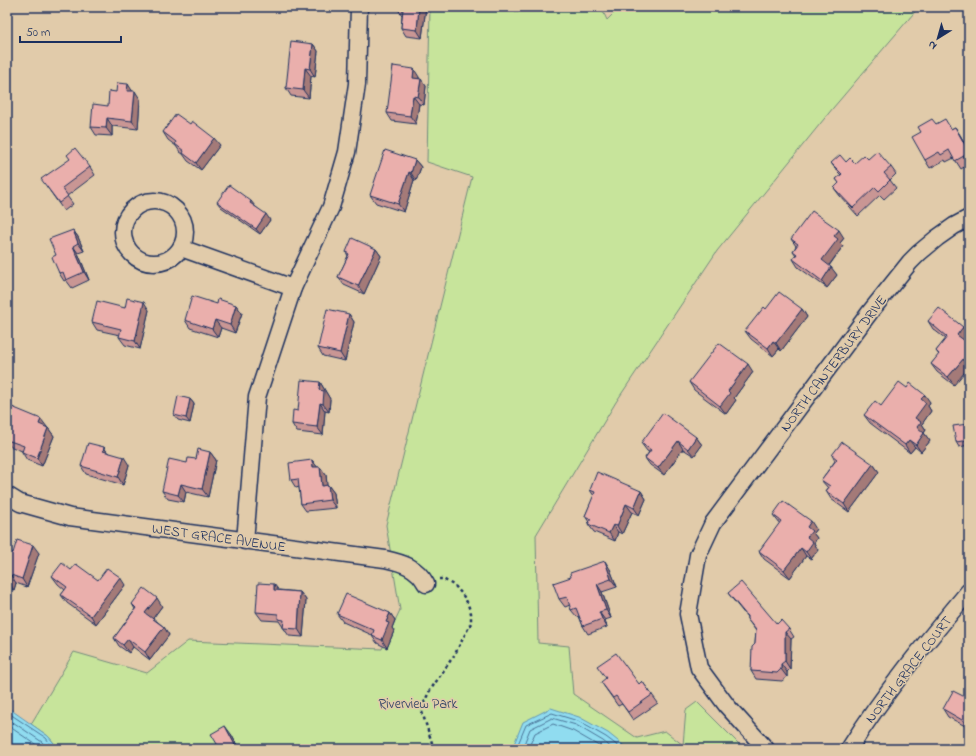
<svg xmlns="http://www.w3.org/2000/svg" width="976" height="756" font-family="'Indie Flower',sans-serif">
	<rect width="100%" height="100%" fill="#e1cbaa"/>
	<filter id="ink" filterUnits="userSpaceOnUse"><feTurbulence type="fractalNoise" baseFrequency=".025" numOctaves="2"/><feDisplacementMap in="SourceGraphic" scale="8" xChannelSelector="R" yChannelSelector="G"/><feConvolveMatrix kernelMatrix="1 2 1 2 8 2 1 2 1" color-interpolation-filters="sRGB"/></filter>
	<g filter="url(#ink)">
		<path fill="#c7e49b" stroke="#718a7c" d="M 430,7 L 512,7 L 517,13 L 522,7 L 601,7 L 607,20 L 620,7 L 919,7 L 833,108 L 717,251 L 616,402 L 536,535 L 538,643 L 569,646 L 573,694 L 637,738 L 665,731 L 683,745 L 686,710 L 697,702 L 744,749 L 59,749 L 48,736 L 31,724 L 74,652 L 147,673 L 188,641 L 382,649 L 400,610 L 386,525 L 472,177 L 427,162 Z"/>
		<g fill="#90dcf0" stroke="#6197b6">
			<path d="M 7,707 L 48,736 L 59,749 L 7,749 Z"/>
			<path d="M 551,708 L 579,717 L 608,733 L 628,749 L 512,749 L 523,722 Z"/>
		</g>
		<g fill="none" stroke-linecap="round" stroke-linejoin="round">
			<g stroke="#4a7498" stroke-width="1">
				<path d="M 7,712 L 46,738 L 54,749"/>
				<path d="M 7,718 L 42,742 L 47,749"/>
				<path d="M 7,725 L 38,746 L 40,749"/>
				<path d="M 516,749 L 526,725 L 552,713 L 578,721 L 606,737 L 622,749"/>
				<path d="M 522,749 L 530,729 L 552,718 L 576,725 L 603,741 L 613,749"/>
				<path d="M 528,749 L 535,733 L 553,724 L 573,731 L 604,749"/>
			</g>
			<g stroke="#1b2f5e" stroke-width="19">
				<g id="minor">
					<circle cx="154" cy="232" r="31"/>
					<path d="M 181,248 L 293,288"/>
					<path d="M 7,495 L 20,503 L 70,517 L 385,559 C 403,563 417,567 426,584"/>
					<path d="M 245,541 L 257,397 L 293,288 L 331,207 L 347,152 L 357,84 L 359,7"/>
					<path d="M 766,749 L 727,706 L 699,668 L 688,614 L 698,555 L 713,523 L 870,312 L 910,262 L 919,253 L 937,238 L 954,226 L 969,218"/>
					<path d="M 849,749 C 884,693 927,641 969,591"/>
				</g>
			</g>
			<path stroke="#1b2f5e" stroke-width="2.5" stroke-dasharray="3 3" stroke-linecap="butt" d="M 434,749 L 422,712 L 423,705 L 429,692 L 455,654 L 471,623 L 471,613 L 467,602 L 462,594 L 455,586 L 443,579 L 439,579"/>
			<use href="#minor" stroke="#e1cbaa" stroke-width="16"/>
		</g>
		<g fill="#c99694" stroke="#1b2f5e">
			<path d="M 297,7 L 315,7 L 315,9 Z"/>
			<path d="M 398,7 L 426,7 L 422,38 L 406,36 L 401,28 L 402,15 L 397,8 Z"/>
			<path d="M 313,44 L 318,51 L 315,77 L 311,76 L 309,98 L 291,96 L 286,88 Z"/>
			<path d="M 419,77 L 419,78 L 426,86 L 424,105 L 419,104 L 416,124 L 392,121 L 387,113 Z"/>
			<path d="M 133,91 L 140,99 L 138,129 L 112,126 L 112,136 L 96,135 L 91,127 L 108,106 L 116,92 Z"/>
			<path d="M 936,124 L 951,129 L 955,127 L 960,135 L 969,150 L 969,164 L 961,169 L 954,158 L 946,162 L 945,160 L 930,168 L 925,160 L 921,132 Z"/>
			<path d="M 163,132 L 220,145 L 201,170 L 188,161 L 183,154 L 180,152 L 176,146 L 168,140 Z"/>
			<path d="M 868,159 L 891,167 L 896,174 L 890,180 L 896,188 L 884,199 L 880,195 L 858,216 L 840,196 L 834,188 L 839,183 L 836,179 L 841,175 L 837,171 L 831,163 L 846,162 L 855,163 Z"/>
			<path d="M 415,160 L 421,167 L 416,181 L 414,180 L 404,212 L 376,203 L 370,195 Z"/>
			<path d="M 90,167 L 95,175 L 67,196 L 73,204 L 64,211 L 47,187 Z"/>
			<path d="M 217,202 L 255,206 L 270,220 L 260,234 L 221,207 Z"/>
			<path d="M 73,230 L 78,237 L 84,251 L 78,253 L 89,280 L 72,288 L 66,280 L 64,281 L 59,273 L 56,255 Z"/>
			<path d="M 844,238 L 840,243 L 843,246 L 829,266 L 837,275 L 827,288 L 798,267 L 793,259 L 796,255 L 793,251 L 796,246 L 791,239 Z"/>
			<path d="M 376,249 L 381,256 L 364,294 L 344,285 L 338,277 L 348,256 L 346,252 Z"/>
			<path d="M 217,304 L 236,305 L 242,313 L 235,333 L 221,328 L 218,337 L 190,328 L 185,320 Z"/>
			<path d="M 125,308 L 149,310 L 140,349 L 125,345 L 119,337 L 120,335 L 97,330 L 92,322 Z"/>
			<path d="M 766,309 L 802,309 L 807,317 L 781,351 L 779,349 L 773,356 L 751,339 L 745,331 Z"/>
			<path d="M 349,314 L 354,322 L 345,361 L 323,356 L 318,348 Z"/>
			<path d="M 928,321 L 963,327 L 969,335 L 964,340 L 954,385 L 937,372 L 931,364 L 939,355 L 936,351 L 946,339 L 933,329 Z"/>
			<path d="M 753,372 L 734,398 L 736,400 L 726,414 L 694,390 L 689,382 Z"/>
			<path d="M 320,382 L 330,399 L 329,412 L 325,411 L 323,435 L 297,432 L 292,424 Z"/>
			<path d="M 907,388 L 930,402 L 928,406 L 931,411 L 922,424 L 926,430 L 924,433 L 930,441 L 921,452 L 915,447 L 910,453 L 870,423 L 864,415 L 881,406 Z"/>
			<path d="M 190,399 L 194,404 L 190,423 L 178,420 L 174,415 Z"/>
			<path d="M 7,420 L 47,427 L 48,428 L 54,436 L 42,466 L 27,460 L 22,452 L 22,451 L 7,445 Z"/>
			<path d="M 969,426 L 969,445 L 959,447 L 956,442 Z"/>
			<path d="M 696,437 L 702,445 L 694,456 L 683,449 L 664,475 L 650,465 L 645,458 L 649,452 L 647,451 L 641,443 Z"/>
			<path d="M 104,447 L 107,452 L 129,465 L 123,485 L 86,474 L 81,466 Z"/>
			<path d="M 210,452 L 216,460 L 208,497 L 186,492 L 184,502 L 168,499 L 162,491 L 187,463 Z"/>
			<path d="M 832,455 L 873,464 L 879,472 L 849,512 L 831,499 L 826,491 L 828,488 L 821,480 L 835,461 Z"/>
			<path d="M 312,460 L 317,467 L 320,467 L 326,475 L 327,485 L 328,485 L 334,493 L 336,508 L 306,511 L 301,504 L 299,487 L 296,488 L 291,480 Z"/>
			<path d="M 590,490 L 641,491 L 646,499 L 639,515 L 632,512 L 622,534 L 618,532 L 615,541 L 594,532 L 588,524 L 589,522 L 585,516 L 594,496 Z"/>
			<path d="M 773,515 L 816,529 L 813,533 L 817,538 L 814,543 L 818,550 L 811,559 L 806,556 L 790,578 L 764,559 L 759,551 L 780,524 Z"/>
			<path d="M 7,551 L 13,553 L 39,553 L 27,587 L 16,583 L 14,590 L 7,588 Z"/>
			<path d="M 610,569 L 617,587 L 602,592 L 611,618 L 605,620 L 607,627 L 588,634 L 583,626 L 579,616 L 577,617 L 571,610 L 570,605 L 565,607 L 559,599 Z"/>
			<path d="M 71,570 L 98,580 L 125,585 L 96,624 L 67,603 L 61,595 L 65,590 L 58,584 L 52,576 Z"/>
			<path d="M 279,590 L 300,592 L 306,600 L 303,637 L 289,636 L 279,621 L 262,620 L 256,612 Z"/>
			<path d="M 728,593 L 777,624 L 789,629 L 794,637 L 791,639 L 790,669 L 787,672 L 787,677 L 782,681 L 756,679 L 751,671 L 755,644 L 756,631 L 747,619 L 747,617 L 734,601 Z"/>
			<path d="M 132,604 L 162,606 L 153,618 L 164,627 L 169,635 L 150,660 L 133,647 L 129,653 L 119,646 L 114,638 L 135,609 Z"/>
			<path d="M 390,613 L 395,620 L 392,628 L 394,631 L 387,648 L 377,643 L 372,636 L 372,635 L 343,622 L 337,614 Z"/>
			<path d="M 642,681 L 658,703 L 633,720 L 622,704 L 618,706 L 601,682 L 639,684 Z"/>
			<path d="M 969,699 L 969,728 L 948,717 L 943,709 Z"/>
			<path d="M 231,734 L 239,749 L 220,749 Z"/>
		</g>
		<g fill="#a47a78" stroke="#1b2f5e">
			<path d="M 419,7 L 426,7 L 422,38 L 417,30 Z"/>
			<path d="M 313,44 L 318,51 L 315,77 L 310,69 Z"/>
			<path d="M 305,68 L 311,76 L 309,98 L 303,90 Z"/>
			<path d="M 414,69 L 419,77 L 418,85 L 413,78 Z"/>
			<path d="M 421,79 L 426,86 L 424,105 L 418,97 Z"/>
			<path d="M 128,84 L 133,92 L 127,91 Z"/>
			<path d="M 135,91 L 140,99 L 138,129 L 132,121 Z"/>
			<path d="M 413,96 L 419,104 L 416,124 L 410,116 Z"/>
			<path d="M 107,118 L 112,126 L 112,136 L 106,128 Z"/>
			<path d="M 955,127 L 960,135 L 969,150 L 969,152 Z"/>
			<path d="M 214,138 L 220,145 L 201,170 L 196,163 Z"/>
			<path d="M 415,160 L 421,167 L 416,181 L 411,173 Z"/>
			<path d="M 409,172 L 414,180 L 404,212 L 398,204 Z"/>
			<path d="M 251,201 L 255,206 L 253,208 L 250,203 Z"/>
			<path d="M 266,214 L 270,220 L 260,234 L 256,229 Z"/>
			<path d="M 73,230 L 78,237 L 84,251 L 78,243 Z"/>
			<path d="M 839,230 L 844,238 L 840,243 L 843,246 L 827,268 L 822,260 L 834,236 Z"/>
			<path d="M 73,246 L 78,253 L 89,280 L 84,272 Z"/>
			<path d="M 376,249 L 381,256 L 364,294 L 358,286 Z"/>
			<path d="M 831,267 L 837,275 L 827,288 L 822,281 Z"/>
			<path d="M 144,302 L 149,310 L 140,349 L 135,341 Z"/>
			<path d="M 236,305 L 242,313 L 235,333 L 230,325 Z"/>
			<path d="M 802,309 L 807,317 L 781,351 L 776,343 Z"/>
			<path d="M 349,314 L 354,322 L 345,361 L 340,353 Z"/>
			<path d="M 215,320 L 221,328 L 218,337 L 212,329 Z"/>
			<path d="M 963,327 L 969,335 L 963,343 L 957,335 Z"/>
			<path d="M 773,341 L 779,349 L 773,356 L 768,348 Z"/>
			<path d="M 969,352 L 969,367 L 954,385 L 948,377 Z"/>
			<path d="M 748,364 L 753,372 L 734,398 L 736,400 L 726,414 L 720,406 L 728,391 Z"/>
			<path d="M 320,382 L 330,399 L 329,412 L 323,404 L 319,390 Z"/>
			<path d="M 925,395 L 930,402 L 928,406 L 931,411 L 922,424 L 926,430 L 922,435 L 917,427 L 915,418 L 921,399 Z"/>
			<path d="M 190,399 L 194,404 L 190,423 L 186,418 Z"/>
			<path d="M 320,403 L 325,411 L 323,435 L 317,427 Z"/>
			<path d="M 41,419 L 47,427 L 45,432 L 39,424 Z"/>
			<path d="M 48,428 L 54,436 L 42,466 L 37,458 Z"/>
			<path d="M 924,433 L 930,441 L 921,452 L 916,445 Z"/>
			<path d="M 696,437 L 702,445 L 694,456 L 688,449 Z"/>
			<path d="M 909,440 L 915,447 L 910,453 L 905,445 Z"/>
			<path d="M 678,441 L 683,449 L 664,475 L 658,468 Z"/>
			<path d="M 104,447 L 109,455 L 103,451 Z"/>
			<path d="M 210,452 L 216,460 L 208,497 L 202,489 Z"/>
			<path d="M 124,457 L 129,465 L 123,485 L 118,477 Z"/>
			<path d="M 312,460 L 318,468 L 313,467 Z"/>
			<path d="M 873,464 L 879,472 L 849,512 L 844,504 Z"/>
			<path d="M 320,467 L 326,475 L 328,494 L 322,486 Z"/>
			<path d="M 181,484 L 186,492 L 184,502 L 178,495 Z"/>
			<path d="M 328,485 L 334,493 L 336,508 L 330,500 Z"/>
			<path d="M 641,491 L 646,499 L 639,515 L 634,508 Z"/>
			<path d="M 626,504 L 632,512 L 622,534 L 617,526 Z"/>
			<path d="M 811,521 L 816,529 L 813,533 L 817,538 L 814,543 L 818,550 L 811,559 L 806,552 L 807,527 Z"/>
			<path d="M 613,525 L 618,532 L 615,541 L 609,533 Z"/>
			<path d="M 33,545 L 39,553 L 27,587 L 22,579 Z"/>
			<path d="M 801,548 L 806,556 L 790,578 L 784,570 Z"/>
			<path d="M 605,561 L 610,569 L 617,587 L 611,579 Z"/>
			<path d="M 11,575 L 16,583 L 14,590 L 8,582 Z"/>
			<path d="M 120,577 L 125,585 L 96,624 L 91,616 Z"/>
			<path d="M 274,584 L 280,592 L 274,590 Z"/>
			<path d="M 597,584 L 602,592 L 611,618 L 606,610 Z"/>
			<path d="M 300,592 L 306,600 L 303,637 L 298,629 Z"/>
			<path d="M 157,598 L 162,606 L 151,621 L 145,613 Z"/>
			<path d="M 599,612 L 605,620 L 607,627 L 602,619 Z"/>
			<path d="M 390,613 L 395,620 L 392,628 L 394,631 L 387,648 L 382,640 L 386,622 Z"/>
			<path d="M 164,627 L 169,635 L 150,660 L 145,652 Z"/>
			<path d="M 785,632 L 791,639 L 790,669 L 785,661 Z"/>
			<path d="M 128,639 L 133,647 L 129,653 L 123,645 Z"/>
			<path d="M 781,664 L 787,672 L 787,677 L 781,669 Z"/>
			<path d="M 225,726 L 231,734 L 239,749 L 235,745 Z"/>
		</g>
		<g fill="#eaafac" stroke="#1b2f5e">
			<path d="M 398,7 L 419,7 L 417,30 L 401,28 L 403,9 L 397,8 Z"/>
			<path d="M 291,41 L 313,44 L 310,69 L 305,68 L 303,90 L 286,88 Z"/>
			<path d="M 393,66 L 414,69 L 413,78 L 421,79 L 418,97 L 413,96 L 410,116 L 387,113 Z"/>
			<path d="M 117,83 L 128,84 L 127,91 L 135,91 L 132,121 L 107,118 L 106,128 L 91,127 L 93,104 L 108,106 L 109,91 L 116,92 Z"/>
			<path d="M 176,114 L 190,124 L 192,121 L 214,138 L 196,163 L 183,153 L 184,151 L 175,144 L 176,142 L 163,132 Z"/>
			<path d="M 932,119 L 936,124 L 945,119 L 951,129 L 955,127 L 969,152 L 969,153 L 955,161 L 949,150 L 941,155 L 939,152 L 925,160 L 912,137 L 921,132 L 918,127 Z"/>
			<path d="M 75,148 L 90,167 L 62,188 L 68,196 L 59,203 L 41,179 L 70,159 L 67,155 Z"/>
			<path d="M 385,150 L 415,160 L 411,173 L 409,172 L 398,204 L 370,195 Z"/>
			<path d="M 877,151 L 891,167 L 884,173 L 890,180 L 879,191 L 875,187 L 853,208 L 834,188 L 839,183 L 836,179 L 842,174 L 831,163 L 840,155 L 846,162 L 850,158 L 855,163 L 864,155 L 868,159 Z"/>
			<path d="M 229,185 L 251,201 L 250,203 L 266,214 L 256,229 L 217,202 Z"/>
			<path d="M 812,211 L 839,230 L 834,236 L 838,239 L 822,260 L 831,267 L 822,281 L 793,259 L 797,254 L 793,251 L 798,244 L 791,239 Z"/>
			<path d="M 73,230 L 78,243 L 73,246 L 84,272 L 66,280 L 63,272 L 59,273 L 52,257 L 56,255 L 49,239 Z"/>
			<path d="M 352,238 L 376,249 L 358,286 L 338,277 L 349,254 L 346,252 Z"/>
			<path d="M 969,279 L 969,287 L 966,281 Z"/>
			<path d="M 779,292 L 802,309 L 776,343 L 773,341 L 768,348 L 745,331 L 764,307 L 766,309 Z"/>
			<path d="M 192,296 L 217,304 L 218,299 L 236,305 L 230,325 L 215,320 L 212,329 L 185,320 Z"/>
			<path d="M 127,298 L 144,302 L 135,341 L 119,337 L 121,329 L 92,322 L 97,301 L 125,308 Z"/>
			<path d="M 939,308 L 963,327 L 957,335 L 969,344 L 969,352 L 948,377 L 931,364 L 939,354 L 936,351 L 947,337 L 928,321 Z"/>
			<path d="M 327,309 L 349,314 L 340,353 L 318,348 Z"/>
			<path d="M 719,343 L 748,364 L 728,391 L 730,393 L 720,406 L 689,382 Z"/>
			<path d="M 301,380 L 320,382 L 319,390 L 324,391 L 323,404 L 320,403 L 317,427 L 292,424 L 293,410 L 298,411 Z"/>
			<path d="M 899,382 L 907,388 L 910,383 L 925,395 L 921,399 L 926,403 L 915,418 L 921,422 L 917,427 L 924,433 L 916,445 L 909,440 L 905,445 L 864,415 L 875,401 L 881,406 Z"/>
			<path d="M 178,396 L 190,399 L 186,418 L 174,415 Z"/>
			<path d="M 12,407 L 41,419 L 39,424 L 48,428 L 37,458 L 22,452 L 24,446 L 7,440 L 7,420 Z"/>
			<path d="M 663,413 L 696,437 L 688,449 L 678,441 L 658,468 L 645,458 L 651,450 L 641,443 Z"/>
			<path d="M 968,424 L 969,432 L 969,440 L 956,442 L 953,426 Z"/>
			<path d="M 842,442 L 873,464 L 844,504 L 826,491 L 830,486 L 821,480 L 837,459 L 832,455 Z"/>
			<path d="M 88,443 L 104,447 L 103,451 L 124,457 L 118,477 L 81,466 Z"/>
			<path d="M 198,449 L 210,452 L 202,489 L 181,484 L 178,495 L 162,491 L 169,459 L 187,463 L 188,458 L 196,459 Z"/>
			<path d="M 312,460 L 313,467 L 320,467 L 322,486 L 328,485 L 330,500 L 301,504 L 298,479 L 291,480 L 289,463 Z"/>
			<path d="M 597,472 L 641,491 L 634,508 L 626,504 L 617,526 L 613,525 L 609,533 L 588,524 L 591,519 L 585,516 L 595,492 L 590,490 Z"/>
			<path d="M 783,501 L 811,521 L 807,527 L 812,531 L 807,537 L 813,542 L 806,552 L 801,548 L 784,570 L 759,551 L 781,521 L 773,515 Z"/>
			<path d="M 17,540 L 33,545 L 22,579 L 11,575 L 8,582 L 7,582 L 7,551 L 13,553 Z"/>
			<path d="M 605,561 L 611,579 L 597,584 L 606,610 L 599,612 L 602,619 L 583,626 L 576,608 L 571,610 L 567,597 L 559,599 L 553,583 L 571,577 L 570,573 Z"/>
			<path d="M 62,563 L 71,570 L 76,564 L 98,580 L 107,568 L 120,577 L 91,616 L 61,595 L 67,587 L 52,576 Z"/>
			<path d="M 741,582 L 777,624 L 781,620 L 789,629 L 785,632 L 785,661 L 781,664 L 781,669 L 777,673 L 751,671 L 752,647 L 755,644 L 756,630 L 747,619 L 747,616 L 728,593 Z"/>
			<path d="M 258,583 L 274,584 L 274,590 L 300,592 L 298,629 L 283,628 L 284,620 L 278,619 L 278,614 L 256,612 Z"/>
			<path d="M 144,588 L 157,598 L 145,613 L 164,627 L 145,652 L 128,639 L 123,645 L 114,638 L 136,608 L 132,604 Z"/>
			<path d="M 346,594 L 390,613 L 386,622 L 389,623 L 382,640 L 372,636 L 374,630 L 337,614 Z"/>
			<path d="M 616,653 L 639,684 L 642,681 L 652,695 L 628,712 L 616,696 L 613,698 L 601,682 L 606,678 L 597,666 Z"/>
			<path d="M 953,691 L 969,699 L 969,724 L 943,709 Z"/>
			<path d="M 225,726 L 235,745 L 229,749 L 220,749 L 211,734 Z"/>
		</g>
	</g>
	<g text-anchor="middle" stroke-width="3" stroke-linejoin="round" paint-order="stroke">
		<g font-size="14" fill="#1b2f5e" stroke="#e1cbaa">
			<text transform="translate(833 363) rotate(-53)" y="5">NORTH CANTERBURY DRIVE</text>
			<text transform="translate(219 537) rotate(8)" y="5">WEST GRACE AVENUE</text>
			<text transform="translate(908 669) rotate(-52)" y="5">NORTH GRACE COURT</text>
		</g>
		<g font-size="14" fill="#2c4164" stroke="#e1cbaa">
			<text x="418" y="708">Riverview Park</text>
		</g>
	</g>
	<rect width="976" height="756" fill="none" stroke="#e1cbaa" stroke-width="24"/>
	<rect x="12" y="12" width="952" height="732" fill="none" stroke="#1b2f5e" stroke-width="1.5" filter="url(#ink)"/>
	<g transform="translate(938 38) rotate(217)" stroke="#e1cbaa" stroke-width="3" paint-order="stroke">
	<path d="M0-3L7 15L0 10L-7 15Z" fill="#1b2f5e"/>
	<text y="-6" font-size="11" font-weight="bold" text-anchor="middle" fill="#1b2f5e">N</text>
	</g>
	<path d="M20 36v6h101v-6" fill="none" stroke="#1b2f5e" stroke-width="2"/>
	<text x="26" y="36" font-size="12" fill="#1b2f5e" stroke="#e1cbaa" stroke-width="3" paint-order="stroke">50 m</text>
</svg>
